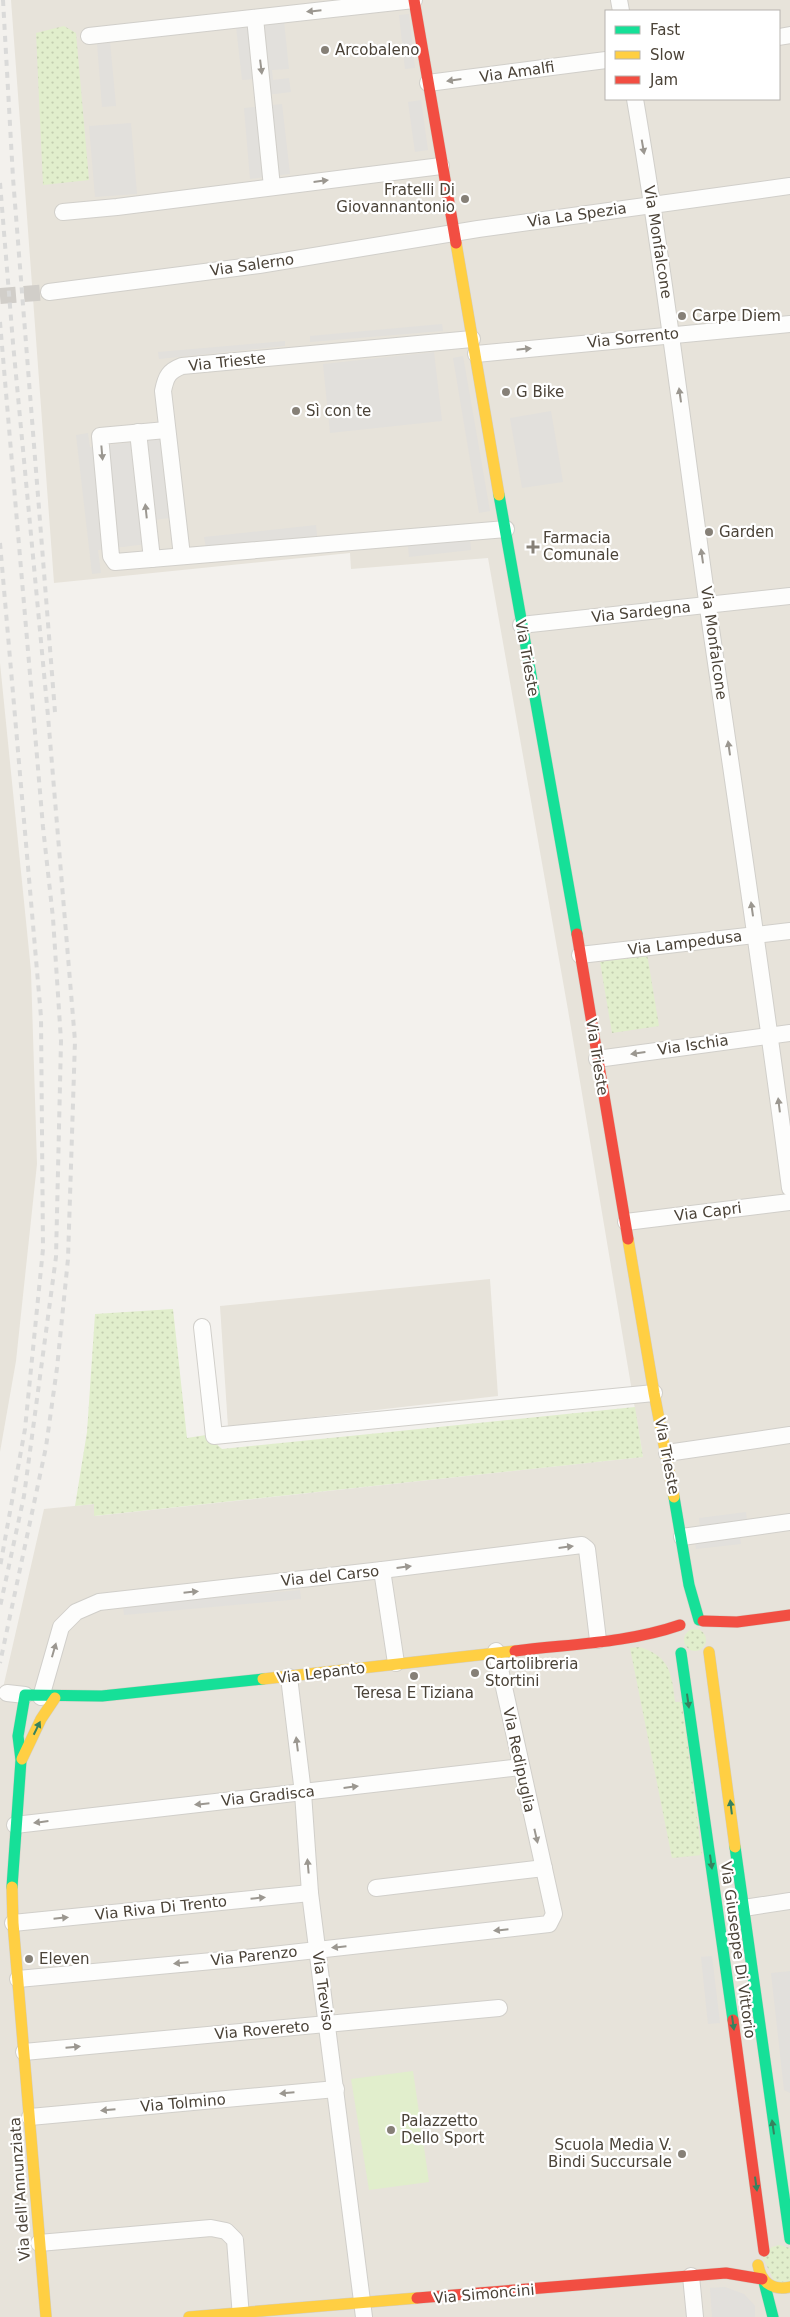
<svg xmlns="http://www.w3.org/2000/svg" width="790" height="2317" font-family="'DejaVu Sans',sans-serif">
	<defs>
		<pattern id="green-dots" width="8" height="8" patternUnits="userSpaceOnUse" patternTransform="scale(1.25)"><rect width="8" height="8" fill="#e1eecc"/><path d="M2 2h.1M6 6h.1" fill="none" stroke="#c3cdb0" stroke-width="1.8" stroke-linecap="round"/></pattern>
	</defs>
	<rect width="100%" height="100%" fill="#f3f1ed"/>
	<g fill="#e7e3da" fill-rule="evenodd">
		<path d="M 11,0 L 790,0 L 790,2317 L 0,2317 L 0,1701 L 44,1509 L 94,1504 L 95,1516 L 643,1457 L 568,1010 L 488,558 L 351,569 L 350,553 L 54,583 ZM 606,11 L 779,11 L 779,99 L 606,99 Z"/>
		<path d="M 0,663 L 31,971 L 37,1164 L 16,1361 L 0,1452 Z"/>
		<path d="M 490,1279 L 498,1396 L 228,1427 L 220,1306 Z"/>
	</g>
	<g fill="url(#green-dots)">
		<path d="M 64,26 L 76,33 L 89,180 L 43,185 L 36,33 Z"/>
		<path d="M 647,954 L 659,1026 L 612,1033 L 600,962 Z"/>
		<path d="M 173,1309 L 187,1438 L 206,1435 L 222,1449 L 635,1407 L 643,1457 L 94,1516 L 94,1504 L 75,1506 L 87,1432 L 95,1314 Z"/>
		<circle cx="695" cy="1640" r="11"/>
		<path d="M 639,1647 C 670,1656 672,1674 675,1702 L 682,1702 L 702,1855 L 672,1858 L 630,1648 Z"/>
		<path d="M 779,2245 L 790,2248 L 790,2286 L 777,2287 L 762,2256 L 772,2247 Z"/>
	</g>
	<path fill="#e1eecc" d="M 413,2071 L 429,2182 L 369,2190 L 351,2079 Z"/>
	<g fill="#e2e0dc">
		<path d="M 409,14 L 415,68 L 405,69 L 399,15 Z"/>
		<path d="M 284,21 L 289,69 L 272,70 L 273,80 L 289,78 L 291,92 L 258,96 L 256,79 L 242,80 L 236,27 Z"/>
		<path d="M 110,42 L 116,106 L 102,107 L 97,43 Z"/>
		<path d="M 421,100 L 428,150 L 415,152 L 408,102 Z"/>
		<path d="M 282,104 L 290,174 L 250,179 L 244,108 Z"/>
		<path d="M 131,123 L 137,194 L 95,197 L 89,126 Z"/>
		<path d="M 442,324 L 443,331 L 310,342 L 310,336 Z"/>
		<path d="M 285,341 L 285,346 L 159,359 L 158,352 Z"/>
		<path d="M 434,352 L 442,421 L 330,433 L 323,364 Z"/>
		<path d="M 463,356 L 490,511 L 479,513 L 453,358 Z"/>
		<path d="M 551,411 L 563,482 L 522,488 L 510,418 Z"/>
		<path d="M 88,433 L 90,447 L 161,439 L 170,518 L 145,521 L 147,544 L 98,550 L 101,573 L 92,574 L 76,435 Z"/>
		<path d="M 316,525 L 317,536 L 206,548 L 204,537 Z"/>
		<path d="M 470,539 L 471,550 L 409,557 L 408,546 Z"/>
		<path d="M 746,1512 L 747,1521 L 700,1527 L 699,1518 Z"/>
		<path d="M 740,1536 L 741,1544 L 696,1549 L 695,1541 Z"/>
		<path d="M 300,1590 L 301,1599 L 124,1615 L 123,1606 Z"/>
		<path d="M 712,1956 L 720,2023 L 708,2024 L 701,1957 Z"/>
		<path d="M 790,1971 L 790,2093 L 784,2090 L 771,1973 Z"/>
		<path d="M 725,2287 L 744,2294 L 755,2306 L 755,2317 L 712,2317 L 710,2288 Z"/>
	</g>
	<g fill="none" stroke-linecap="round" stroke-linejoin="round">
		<path stroke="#d1cec9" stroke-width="16" stroke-dasharray="16 8" stroke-linecap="butt" d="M 0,296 L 49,292"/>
		<g stroke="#d1cfca" stroke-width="18">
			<g id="street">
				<path d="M 619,0 L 621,11"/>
				<path d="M 255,18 L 272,187"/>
				<path d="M 89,36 L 414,0"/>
				<path d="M 779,37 L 790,35"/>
				<path d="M 428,83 L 606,60"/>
				<path d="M 635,99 C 664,268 684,438 708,608 C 736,801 765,994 790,1188"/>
				<path d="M 63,212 L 117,207 L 441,166"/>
				<path d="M 49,292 L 259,265 L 478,229 L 790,186"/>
				<path d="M 476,354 L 790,324"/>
				<path d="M 166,430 L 100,436 L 111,556 L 115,562 L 506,529"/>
				<path d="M 138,432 L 152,559"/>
				<path d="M 182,556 L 163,391 C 166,376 169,371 182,366 L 472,339"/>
				<path d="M 521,625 L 790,596"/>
				<path d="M 580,955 L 790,931"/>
				<path d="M 597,1059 L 790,1033"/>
				<path d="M 626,1222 L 790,1202"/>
				<path d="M 202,1327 L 214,1436 L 654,1393"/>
				<path d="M 667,1453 L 790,1435"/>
				<path d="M 682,1537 L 790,1522"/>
				<path d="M 382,1570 L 396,1663"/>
				<path d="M 289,1677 L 303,1793 L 310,1893 L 364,2317"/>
				<path d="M 7,1693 L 25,1695"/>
				<path d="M 41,1697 L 61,1627 L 76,1612 L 99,1602 L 382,1570 L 582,1545 L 587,1549 L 598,1640"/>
				<path d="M 15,1825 L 521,1767"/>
				<path d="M 376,1888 L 544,1868"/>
				<path d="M 744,1908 L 790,1901"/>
				<path d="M 13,1923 L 310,1893"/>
				<path d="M 18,1979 L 245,1958 L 549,1924 L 554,1914 L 496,1651"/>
				<path d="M 24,2052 L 499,2008"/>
				<path d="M 30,2117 L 336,2089"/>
				<path d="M 39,2243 L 211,2228 L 226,2231 L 235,2240 L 241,2317"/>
				<path d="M 691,2276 L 695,2317"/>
			</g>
		</g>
		<g stroke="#d3cec4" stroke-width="12">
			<g id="fast">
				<path d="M 499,495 L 577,934"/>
				<path d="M 674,1497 L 689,1585 L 699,1620"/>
				<path d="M 681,1653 L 733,2020"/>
				<path d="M 735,1847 L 790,2239"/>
				<path d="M 12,1887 L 21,1760 L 18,1736 L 25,1695 L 102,1696 L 263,1679"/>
				<path d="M 764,2282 L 773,2317"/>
			</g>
		</g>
		<g stroke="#d3cec4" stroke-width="12">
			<g id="slow">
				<path d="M 456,243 L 499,495"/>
				<path d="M 628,1239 L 654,1393 L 674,1497"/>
				<path d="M 709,1652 L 735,1847"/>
				<path d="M 263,1679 L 515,1651"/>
				<path d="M 22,1759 L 41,1719 L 55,1698"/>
				<path d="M 12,1887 L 13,1923 L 46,2317"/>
				<path d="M 758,2265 C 761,2282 772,2291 790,2287"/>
				<path d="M 189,2317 L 417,2298"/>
			</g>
		</g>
		<g stroke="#d3cec4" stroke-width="12">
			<g id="jam">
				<path d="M 414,0 L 456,243"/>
				<path d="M 577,934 L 628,1239"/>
				<path d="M 703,1621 L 737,1622 L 790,1615"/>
				<path d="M 515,1651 C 570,1644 628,1643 680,1625"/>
				<path d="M 733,2020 L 764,2251"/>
				<path d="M 417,2298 L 726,2273 L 762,2279"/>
			</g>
		</g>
		<use href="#street" stroke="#fdfdfc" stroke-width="16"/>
		<use href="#fast" stroke="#16e098" stroke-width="11"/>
		<use href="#slow" stroke="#ffcf43" stroke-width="11"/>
		<use href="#jam" stroke="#f24e42" stroke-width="11"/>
		<g stroke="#dadad9" stroke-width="4" stroke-dasharray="6 6" stroke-linecap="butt">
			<path d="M 3,0 L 13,178 L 55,712"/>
			<path d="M 0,183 L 13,343 L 48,716 L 75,1041 L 68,1259 L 57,1368 L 46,1447 L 0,1663"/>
			<path d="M 0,322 L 43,827 L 53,918 L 61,1041 L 56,1257 L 24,1496 L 0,1607"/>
			<path d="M 0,543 L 41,1017 L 43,1249 L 25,1429 L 0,1567"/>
		</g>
	</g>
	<defs><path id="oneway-solid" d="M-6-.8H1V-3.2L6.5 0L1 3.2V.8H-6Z" transform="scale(1.25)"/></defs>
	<g fill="#9b9790">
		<use href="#oneway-solid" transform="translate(314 11) rotate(174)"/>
		<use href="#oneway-solid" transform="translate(261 67) rotate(83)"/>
		<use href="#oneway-solid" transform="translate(454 80) rotate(172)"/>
		<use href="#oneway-solid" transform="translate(643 147) rotate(80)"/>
		<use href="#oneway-solid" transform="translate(321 181) rotate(-7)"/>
		<use href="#oneway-solid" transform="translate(524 349) rotate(-6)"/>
		<use href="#oneway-solid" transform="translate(680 395) rotate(-98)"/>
		<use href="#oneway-solid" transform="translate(102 453) rotate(85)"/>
		<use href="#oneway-solid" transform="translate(146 511) rotate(-96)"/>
		<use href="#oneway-solid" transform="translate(702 556) rotate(-98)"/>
		<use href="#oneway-solid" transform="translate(729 748) rotate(-98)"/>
		<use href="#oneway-solid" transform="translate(752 909) rotate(-98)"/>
		<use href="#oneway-solid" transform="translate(638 1053) rotate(172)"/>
		<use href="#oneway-solid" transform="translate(779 1105) rotate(-97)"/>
		<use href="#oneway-solid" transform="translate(566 1547) rotate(-7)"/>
		<use href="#oneway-solid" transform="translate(404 1567) rotate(-7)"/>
		<use href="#oneway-solid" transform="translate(191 1592) rotate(-6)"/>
		<use href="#oneway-solid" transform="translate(54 1650) rotate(-74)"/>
		<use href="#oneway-solid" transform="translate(297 1744) rotate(-97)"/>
		<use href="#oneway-solid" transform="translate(351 1787) rotate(-7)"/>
		<use href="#oneway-solid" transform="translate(202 1804) rotate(174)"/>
		<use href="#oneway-solid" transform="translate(41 1822) rotate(173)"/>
		<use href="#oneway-solid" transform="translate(536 1836) rotate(77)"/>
		<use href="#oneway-solid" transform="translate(308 1866) rotate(-95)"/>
		<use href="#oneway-solid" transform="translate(258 1898) rotate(-6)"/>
		<use href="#oneway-solid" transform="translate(61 1918) rotate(-6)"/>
		<use href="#oneway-solid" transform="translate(501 1930) rotate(174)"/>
		<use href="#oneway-solid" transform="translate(339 1947) rotate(174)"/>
		<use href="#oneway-solid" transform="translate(181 1963) rotate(175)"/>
		<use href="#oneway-solid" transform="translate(73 2047) rotate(-5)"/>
		<use href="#oneway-solid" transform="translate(287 2093) rotate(175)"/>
		<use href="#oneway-solid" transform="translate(108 2110) rotate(175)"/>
	</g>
	<g fill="#36825e">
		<use href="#oneway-solid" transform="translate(688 1701) rotate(82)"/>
		<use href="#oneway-solid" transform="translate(37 1728) rotate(-64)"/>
		<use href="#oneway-solid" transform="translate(731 1807) rotate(-97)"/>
		<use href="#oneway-solid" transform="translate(711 1862) rotate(82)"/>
		<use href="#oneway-solid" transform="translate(733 2023) rotate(82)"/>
		<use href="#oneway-solid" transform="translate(773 2127) rotate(-98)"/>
		<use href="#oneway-solid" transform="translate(756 2184) rotate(82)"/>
	</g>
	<g fill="#868077" stroke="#fff" stroke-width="2">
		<circle cx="325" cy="50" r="5"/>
		<circle cx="465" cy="199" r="5"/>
		<circle cx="682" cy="316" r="5"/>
		<circle cx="506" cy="392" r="5"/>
		<circle cx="296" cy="411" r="5"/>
		<circle cx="709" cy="532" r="5"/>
		<path d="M530.5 539.5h5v5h5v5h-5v5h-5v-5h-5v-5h5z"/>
		<circle cx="475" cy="1673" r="5"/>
		<circle cx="414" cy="1676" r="5"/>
		<circle cx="29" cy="1959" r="5"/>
		<circle cx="391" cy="2130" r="5"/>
		<circle cx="682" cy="2154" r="5"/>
	</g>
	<g text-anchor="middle" stroke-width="4.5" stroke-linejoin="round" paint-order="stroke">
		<g font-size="15" fill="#4b4338" stroke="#fff" text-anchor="start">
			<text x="335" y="55">Arcobaleno</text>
			<text x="455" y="195" text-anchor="end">Fratelli Di<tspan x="455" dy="17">Giovannantonio</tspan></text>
			<text x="692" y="321">Carpe Diem</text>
			<text x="516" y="397">G Bike</text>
			<text x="306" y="416">Sì con te</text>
			<text x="719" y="537">Garden</text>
			<text x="543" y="543">Farmacia<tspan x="543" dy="17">Comunale</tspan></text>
			<text x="485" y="1669">Cartolibreria<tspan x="485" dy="17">Stortini</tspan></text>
			<text x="414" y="1698" text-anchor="middle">Teresa E Tiziana</text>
			<text x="39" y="1964">Eleven</text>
			<text x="401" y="2126">Palazzetto<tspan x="401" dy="17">Dello Sport</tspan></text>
			<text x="672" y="2150" text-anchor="end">Scuola Media V.<tspan x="672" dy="17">Bindi Succursale</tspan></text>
		</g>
		<g font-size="15" fill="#4b4338" stroke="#fff">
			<text transform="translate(517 72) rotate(-8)" y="5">Via Amalfi</text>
			<text transform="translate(577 215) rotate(-8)" y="5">Via La Spezia</text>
			<text transform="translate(658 242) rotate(81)" y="5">Via Monfalcone</text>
			<text transform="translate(252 265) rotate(-8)" y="5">Via Salerno</text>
			<text transform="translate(633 338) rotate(-6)" y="5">Via Sorrento</text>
			<text transform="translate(227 362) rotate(-6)" y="5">Via Trieste</text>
			<text transform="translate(641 612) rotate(-6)" y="5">Via Sardegna</text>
			<text transform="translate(714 643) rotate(82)" y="5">Via Monfalcone</text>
			<text transform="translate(527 658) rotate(80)" y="5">Via Trieste</text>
			<text transform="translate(685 943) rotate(-7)" y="5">Via Lampedusa</text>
			<text transform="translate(693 1045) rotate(-8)" y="5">Via Ischia</text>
			<text transform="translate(597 1057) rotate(81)" y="5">Via Trieste</text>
			<text transform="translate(708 1212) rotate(-7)" y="5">Via Capri</text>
			<text transform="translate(667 1456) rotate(79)" y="5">Via Trieste</text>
			<text transform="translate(330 1576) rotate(-6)" y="5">Via del Carso</text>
			<text transform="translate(321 1673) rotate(-7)" y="5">Via Lepanto</text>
			<text transform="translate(519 1760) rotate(78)" y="5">Via Redipuglia</text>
			<text transform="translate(268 1796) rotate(-6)" y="5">Via Gradisca</text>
			<text transform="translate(161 1908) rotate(-6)" y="5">Via Riva Di Trento</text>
			<text transform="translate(738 1950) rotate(82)" y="5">Via Giuseppe Di Vittorio</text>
			<text transform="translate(254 1956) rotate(-6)" y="5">Via Parenzo</text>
			<text transform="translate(323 1991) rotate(82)" y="5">Via Treviso</text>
			<text transform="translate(262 2030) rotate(-5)" y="5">Via Rovereto</text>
			<text transform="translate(183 2103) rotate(-5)" y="5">Via Tolmino</text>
			<text transform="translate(20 2189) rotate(-94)" y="5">Via dell'Annunziata</text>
			<text transform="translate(484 2294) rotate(-5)" y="5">Via Simoncini</text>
		</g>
	</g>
	<rect x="605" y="10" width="175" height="90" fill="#ffffff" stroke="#b7b4af"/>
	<rect x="615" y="26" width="25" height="8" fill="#16e098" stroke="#b7b4af"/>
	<text x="650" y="35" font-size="15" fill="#4b4338">Fast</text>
	<rect x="615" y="51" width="25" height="8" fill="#ffcf43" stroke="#b7b4af"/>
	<text x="650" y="60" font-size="15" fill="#4b4338">Slow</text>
	<rect x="615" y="76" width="25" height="8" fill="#f24e42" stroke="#b7b4af"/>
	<text x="650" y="85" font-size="15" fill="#4b4338">Jam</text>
</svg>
